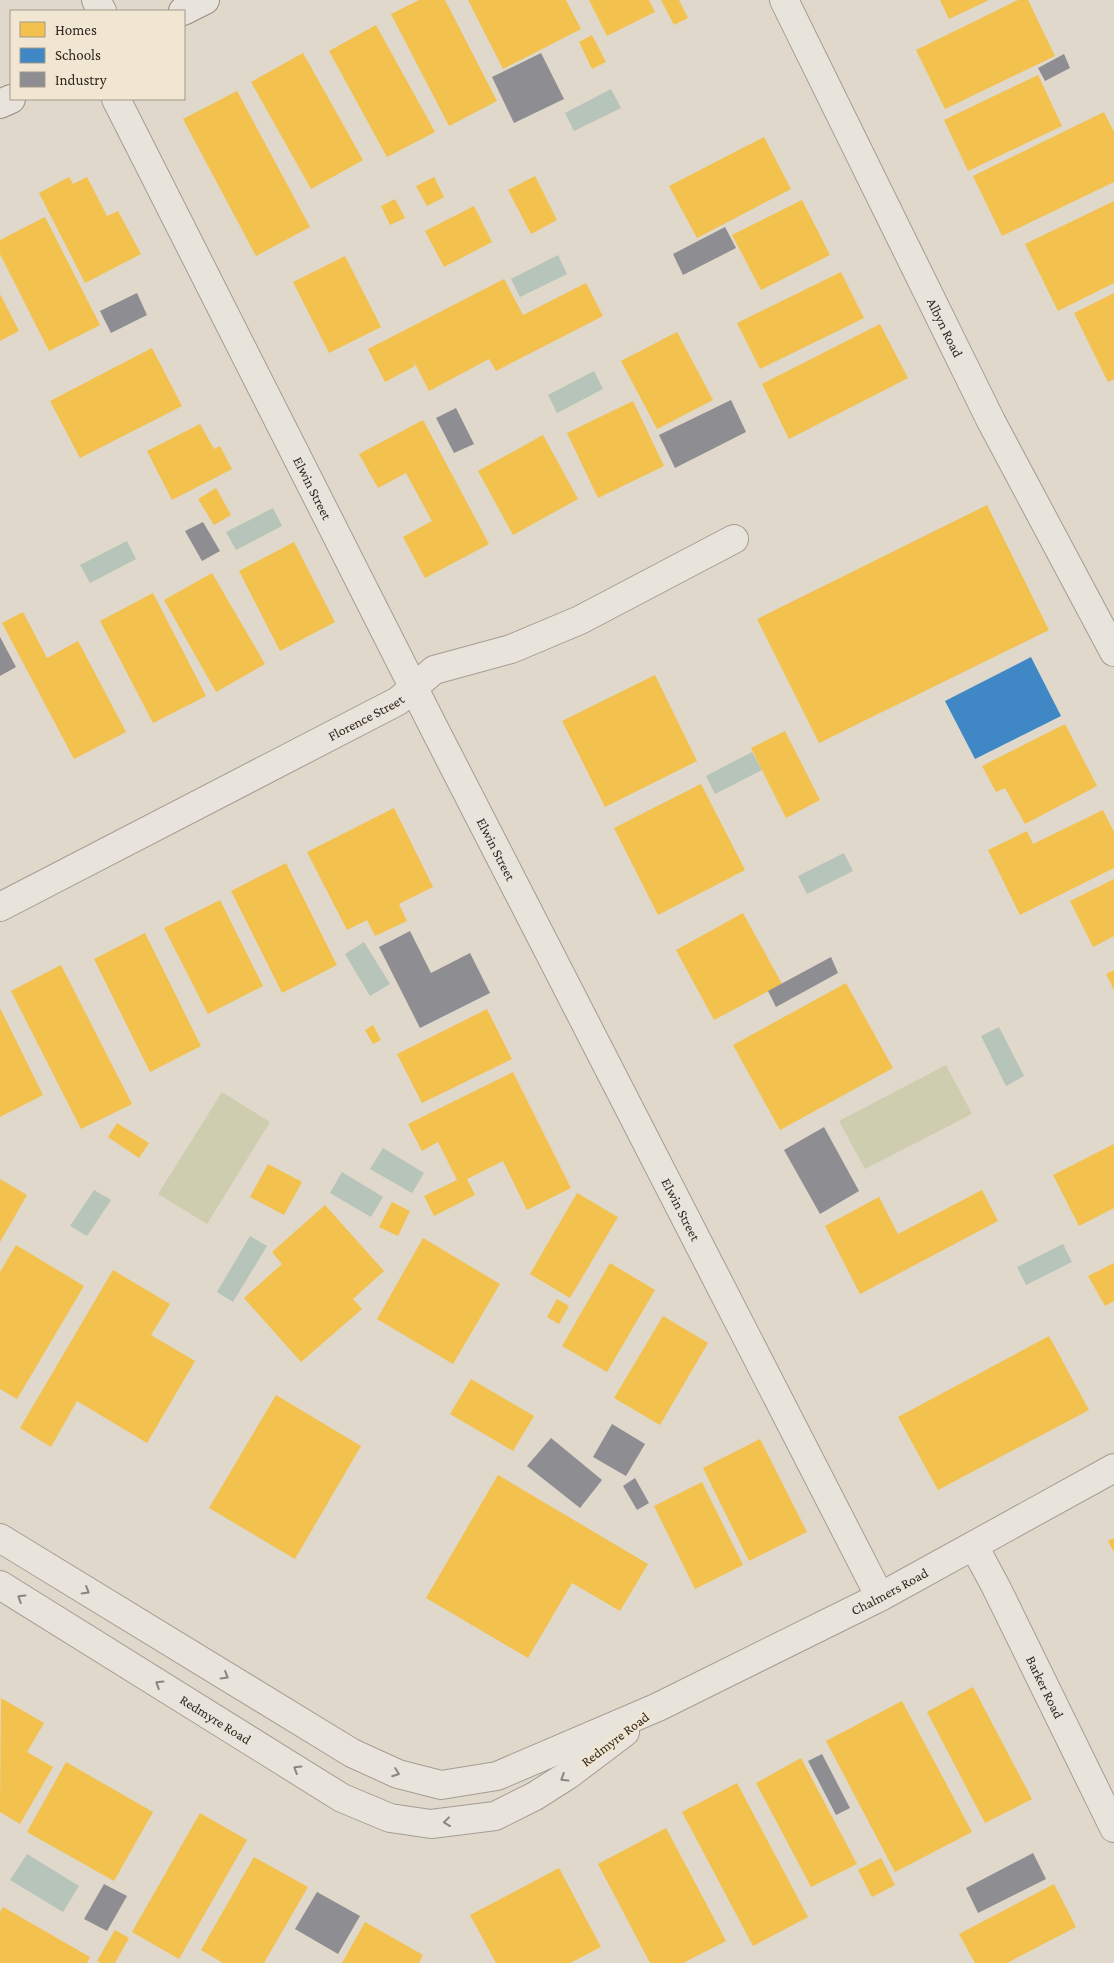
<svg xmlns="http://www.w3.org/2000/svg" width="1114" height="1963" font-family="'Crimson Pro',serif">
	<rect width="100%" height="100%" fill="#dfd8cb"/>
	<g fill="#cecdaf">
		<path d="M 946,1065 L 972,1114 L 865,1169 L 839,1121 Z"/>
		<path d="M 222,1092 L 270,1122 L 207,1224 L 158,1194 Z"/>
	</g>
	<g fill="#b6c4ba">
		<path d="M 611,89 L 621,108 L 574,131 L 565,113 Z"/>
		<path d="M 558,255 L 567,274 L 520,297 L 511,279 Z"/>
		<path d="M 594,371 L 603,389 L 557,413 L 548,395 Z"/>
		<path d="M 273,508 L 282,526 L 236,550 L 226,532 Z"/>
		<path d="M 127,541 L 136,559 L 90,583 L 80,565 Z"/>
		<path d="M 752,752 L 762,770 L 715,794 L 706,776 Z"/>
		<path d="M 844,853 L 853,871 L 807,894 L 798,876 Z"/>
		<path d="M 364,942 L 390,984 L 370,996 L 345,954 Z"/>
		<path d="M 999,1027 L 1024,1076 L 1006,1086 L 981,1036 Z"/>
		<path d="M 383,1148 L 424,1173 L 412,1193 L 370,1169 Z"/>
		<path d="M 342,1172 L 383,1197 L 371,1217 L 330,1193 Z"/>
		<path d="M 94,1190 L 111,1200 L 87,1236 L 70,1226 Z"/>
		<path d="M 250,1236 L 267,1246 L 233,1302 L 217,1292 Z"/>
		<path d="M 1063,1244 L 1072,1262 L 1026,1285 L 1017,1267 Z"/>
		<path d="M 27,1854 L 79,1886 L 63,1912 L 10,1880 Z"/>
	</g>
	<g fill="#f2c14e">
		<path d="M 419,0 L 445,0 L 497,101 L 449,126 L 391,14 Z"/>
		<path d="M 468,0 L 566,0 L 581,29 L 503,69 Z"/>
		<path d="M 589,0 L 649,0 L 655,12 L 607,36 Z"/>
		<path d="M 661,0 L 679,0 L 688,18 L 674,25 Z"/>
		<path d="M 940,0 L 989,0 L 949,19 Z"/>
		<path d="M 1018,0 L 1028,0 L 1055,56 L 945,109 L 916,50 Z"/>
		<path d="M 376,25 L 435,132 L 387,157 L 329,51 Z"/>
		<path d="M 592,35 L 606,62 L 592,69 L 579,42 Z"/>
		<path d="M 303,53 L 363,160 L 311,189 L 251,82 Z"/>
		<path d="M 1038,75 L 1062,126 L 968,171 L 944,120 Z"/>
		<path d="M 237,91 L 310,227 L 256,256 L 183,119 Z"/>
		<path d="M 1104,112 L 1114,132 L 1114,182 L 1002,236 L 973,176 Z"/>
		<path d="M 764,137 L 791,189 L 697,238 L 669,186 Z"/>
		<path d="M 535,176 L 557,220 L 531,234 L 508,190 Z"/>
		<path d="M 69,177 L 73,184 L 87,177 L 107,216 L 118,211 L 141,254 L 85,283 L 39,193 Z"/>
		<path d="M 434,177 L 444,197 L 427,206 L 416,186 Z"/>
		<path d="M 395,199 L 405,218 L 390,225 L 381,206 Z"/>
		<path d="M 802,200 L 830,255 L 761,290 L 732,235 Z"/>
		<path d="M 1114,201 L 1114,283 L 1058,311 L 1025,244 Z"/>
		<path d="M 474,206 L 492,242 L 444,267 L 425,231 Z"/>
		<path d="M 45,217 L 100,325 L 49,351 L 0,254 L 0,240 Z"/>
		<path d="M 345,256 L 381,327 L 329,353 L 293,282 Z"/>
		<path d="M 841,272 L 864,318 L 760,369 L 737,323 Z"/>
		<path d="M 504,279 L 523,315 L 586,283 L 603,316 L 496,371 L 489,359 L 429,391 L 412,358 L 415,366 L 385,382 L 368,349 Z"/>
		<path d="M 1114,293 L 1114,379 L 1108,382 L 1074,313 Z"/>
		<path d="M 0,294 L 19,331 L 0,341 Z"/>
		<path d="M 880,324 L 908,378 L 789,439 L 762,384 Z"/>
		<path d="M 677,332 L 713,400 L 657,429 L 621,361 Z"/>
		<path d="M 152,348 L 182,406 L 80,458 L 50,401 Z"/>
		<path d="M 633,401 L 664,466 L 598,498 L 567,433 Z"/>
		<path d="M 423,420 L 489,544 L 425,578 L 403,537 L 432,521 L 406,473 L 378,488 L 359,454 Z"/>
		<path d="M 200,424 L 214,449 L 220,446 L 232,469 L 172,500 L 147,451 Z"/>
		<path d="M 543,435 L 578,499 L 513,535 L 478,471 Z"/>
		<path d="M 216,488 L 231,515 L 214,525 L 198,499 Z"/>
		<path d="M 987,505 L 1049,630 L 819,743 L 757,619 Z"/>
		<path d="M 294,542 L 335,622 L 280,651 L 239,571 Z"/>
		<path d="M 212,573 L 265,664 L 216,692 L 164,600 Z"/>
		<path d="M 153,593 L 206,696 L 153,723 L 100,621 Z"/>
		<path d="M 23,612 L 47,658 L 78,641 L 126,732 L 74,759 L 2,623 Z"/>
		<path d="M 655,675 L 697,761 L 605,807 L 562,721 Z"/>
		<path d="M 1065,724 L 1097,786 L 1025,824 L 1005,788 L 996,792 L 982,766 Z"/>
		<path d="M 785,731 L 820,800 L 786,818 L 751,748 Z"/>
		<path d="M 701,784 L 745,870 L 658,915 L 614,828 Z"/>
		<path d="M 394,808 L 433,887 L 399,904 L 407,921 L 375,936 L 367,920 L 347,930 L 307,852 Z"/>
		<path d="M 1103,810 L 1114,832 L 1114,868 L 1020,915 L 988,850 L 1027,831 L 1033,844 Z"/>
		<path d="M 286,863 L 337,965 L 282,993 L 231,891 Z"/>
		<path d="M 1114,879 L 1114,936 L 1093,947 L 1070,901 Z"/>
		<path d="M 220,900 L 263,986 L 208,1014 L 164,928 Z"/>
		<path d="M 743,913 L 782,984 L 714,1020 L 676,950 Z"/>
		<path d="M 145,933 L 201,1046 L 150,1072 L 94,959 Z"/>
		<path d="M 61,965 L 132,1104 L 81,1129 L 11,991 Z"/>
		<path d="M 1114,970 L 1114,990 L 1106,974 Z"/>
		<path d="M 846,983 L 893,1068 L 780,1130 L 733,1045 Z"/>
		<path d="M 0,1008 L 43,1095 L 0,1117 Z"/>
		<path d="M 487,1009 L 512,1059 L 422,1103 L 397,1054 Z"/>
		<path d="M 373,1025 L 381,1040 L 373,1044 L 365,1030 Z"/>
		<path d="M 513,1072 L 571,1188 L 527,1210 L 503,1161 L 467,1179 L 475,1195 L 434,1216 L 424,1196 L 457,1180 L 438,1142 L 422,1151 L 408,1124 Z"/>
		<path d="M 117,1123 L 149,1143 L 139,1158 L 108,1137 Z"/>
		<path d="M 1114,1144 L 1114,1208 L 1079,1226 L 1053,1175 Z"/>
		<path d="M 268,1164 L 302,1182 L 284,1215 L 250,1197 Z"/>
		<path d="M 0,1179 L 27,1195 L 0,1242 Z"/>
		<path d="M 982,1190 L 998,1221 L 860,1294 L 825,1226 L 879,1197 L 898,1234 Z"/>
		<path d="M 577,1193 L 618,1217 L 570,1298 L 530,1274 Z"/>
		<path d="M 392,1202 L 410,1211 L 398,1236 L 379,1227 Z"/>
		<path d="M 325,1205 L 384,1271 L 353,1299 L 362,1309 L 301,1362 L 244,1298 L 282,1264 L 272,1252 Z"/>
		<path d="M 423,1238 L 500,1284 L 453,1364 L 377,1319 Z"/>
		<path d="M 16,1245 L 84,1286 L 17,1399 L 0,1389 L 0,1272 Z"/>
		<path d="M 610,1263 L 655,1290 L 607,1372 L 562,1346 Z"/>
		<path d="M 1114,1263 L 1114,1301 L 1105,1306 L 1088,1276 Z"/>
		<path d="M 113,1270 L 170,1304 L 151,1335 L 195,1361 L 147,1443 L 77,1401 L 51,1447 L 20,1428 Z"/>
		<path d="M 557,1299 L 569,1306 L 559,1324 L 547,1317 Z"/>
		<path d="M 663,1316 L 708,1343 L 660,1425 L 614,1398 Z"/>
		<path d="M 1049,1336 L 1089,1410 L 938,1490 L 898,1417 Z"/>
		<path d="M 471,1379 L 534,1416 L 513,1451 L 450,1414 Z"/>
		<path d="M 276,1395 L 361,1446 L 295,1559 L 209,1508 Z"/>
		<path d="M 760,1439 L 807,1532 L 749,1561 L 703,1468 Z"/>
		<path d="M 498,1475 L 648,1564 L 620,1611 L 572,1583 L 528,1658 L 426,1598 Z"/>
		<path d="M 702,1482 L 743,1565 L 695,1589 L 654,1506 Z"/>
		<path d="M 1114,1538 L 1114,1552 L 1108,1541 Z"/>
		<path d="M 973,1687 L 1032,1799 L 985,1823 L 927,1712 Z"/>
		<path d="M 1,1698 L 44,1723 L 27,1752 L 53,1767 L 20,1824 L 0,1812 Z"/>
		<path d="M 902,1701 L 972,1832 L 895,1872 L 826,1741 Z"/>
		<path d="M 801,1758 L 857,1864 L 811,1887 L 756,1783 Z"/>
		<path d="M 66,1762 L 153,1812 L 114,1881 L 27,1832 Z"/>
		<path d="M 737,1783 L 808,1917 L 753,1946 L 682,1812 Z"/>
		<path d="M 200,1813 L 247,1840 L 179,1959 L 132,1932 Z"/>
		<path d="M 666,1828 L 726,1941 L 683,1963 L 650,1963 L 598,1864 Z"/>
		<path d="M 254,1857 L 308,1887 L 264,1963 L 223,1963 L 201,1950 Z"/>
		<path d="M 881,1858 L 895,1885 L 872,1897 L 858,1870 Z"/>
		<path d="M 559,1868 L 601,1947 L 570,1963 L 496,1963 L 470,1915 Z"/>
		<path d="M 1054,1884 L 1076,1927 L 1007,1963 L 975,1963 L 959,1934 Z"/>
		<path d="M 3,1907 L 90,1957 L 87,1963 L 0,1963 L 0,1912 Z"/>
		<path d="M 365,1922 L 423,1955 L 419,1963 L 342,1963 Z"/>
		<path d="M 115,1930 L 129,1938 L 115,1963 L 101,1963 L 97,1961 Z"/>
	</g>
	<path fill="#3f88c5" d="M 1031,657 L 1061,716 L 975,759 L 945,701 Z"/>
	<g fill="#8d8d92">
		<path d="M 541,53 L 564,99 L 514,123 L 492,77 Z"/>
		<path d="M 1064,54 L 1070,68 L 1045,81 L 1038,68 Z"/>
		<path d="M 725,227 L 736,248 L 683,275 L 673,254 Z"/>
		<path d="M 137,293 L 147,315 L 111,333 L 100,311 Z"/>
		<path d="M 731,400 L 746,432 L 675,468 L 659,435 Z"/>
		<path d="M 456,408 L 474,444 L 454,453 L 436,418 Z"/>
		<path d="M 203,522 L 220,551 L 202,561 L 185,531 Z"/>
		<path d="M 0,637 L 16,667 L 0,676 Z"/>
		<path d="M 410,931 L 431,973 L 470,953 L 490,993 L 420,1028 L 379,947 Z"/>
		<path d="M 831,957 L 838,973 L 776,1007 L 768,991 Z"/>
		<path d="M 824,1127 L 859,1191 L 820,1214 L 784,1150 Z"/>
		<path d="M 612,1424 L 645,1444 L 626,1476 L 593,1457 Z"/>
		<path d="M 551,1438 L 602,1480 L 580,1508 L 527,1466 Z"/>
		<path d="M 635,1478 L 649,1503 L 637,1510 L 623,1486 Z"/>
		<path d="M 822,1754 L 850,1808 L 836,1815 L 808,1761 Z"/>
		<path d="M 1033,1853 L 1046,1879 L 978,1913 L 966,1888 Z"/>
		<path d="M 104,1884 L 127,1896 L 107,1931 L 84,1919 Z"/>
		<path d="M 317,1892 L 360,1916 L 338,1954 L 295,1929 Z"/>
	</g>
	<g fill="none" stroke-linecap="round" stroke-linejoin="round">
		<g stroke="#a49d94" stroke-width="30">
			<g id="minor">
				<path d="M 96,0 L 102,11"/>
				<path id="s1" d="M 784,0 L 991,421 L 1114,652"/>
				<path id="s2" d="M 116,99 L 434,728 L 880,1597"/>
				<path id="s3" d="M 0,907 L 398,701 L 434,670 L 511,649 L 580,620 L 734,539"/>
				<path id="s4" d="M 0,1538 L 352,1753 L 398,1774 L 441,1785 L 497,1776 L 658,1707 L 880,1597 L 1114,1468"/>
				<path id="s5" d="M 974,1546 L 996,1587 L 1114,1828"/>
				<path id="s6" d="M 0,1585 L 342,1798 L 390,1818 L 431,1824 L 495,1816 L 535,1796 L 568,1775 L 625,1732"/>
			</g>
		</g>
		<g stroke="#948d84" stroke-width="30">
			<g id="secondary">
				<path d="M 183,11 L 205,0"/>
				<path d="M 0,104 L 11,99"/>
			</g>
		</g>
		<use href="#minor" stroke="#e8e3db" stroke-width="28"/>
		<use href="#secondary" stroke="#e8e3db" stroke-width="28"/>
	</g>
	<defs><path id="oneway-chevron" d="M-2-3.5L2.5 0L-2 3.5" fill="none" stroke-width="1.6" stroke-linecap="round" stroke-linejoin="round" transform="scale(1.25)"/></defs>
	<g stroke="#8c857c">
		<use href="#oneway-chevron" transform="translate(86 1591) rotate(31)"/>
		<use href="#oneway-chevron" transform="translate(21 1598) rotate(-148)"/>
		<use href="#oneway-chevron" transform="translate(225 1676) rotate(31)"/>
		<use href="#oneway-chevron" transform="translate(159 1684) rotate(-148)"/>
		<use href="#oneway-chevron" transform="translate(297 1769) rotate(-148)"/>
		<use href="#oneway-chevron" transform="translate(396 1773) rotate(20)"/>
		<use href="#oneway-chevron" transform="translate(564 1778) rotate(148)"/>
		<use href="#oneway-chevron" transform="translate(447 1822) rotate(173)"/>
	</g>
	<g text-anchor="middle" stroke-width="5" stroke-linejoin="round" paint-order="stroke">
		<g font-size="14" fill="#31271e" stroke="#f0e6d1">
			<text dy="5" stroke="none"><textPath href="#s1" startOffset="365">Albyn Road</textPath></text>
			<text dy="5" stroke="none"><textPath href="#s2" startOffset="436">Elwin Street</textPath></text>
			<text dy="5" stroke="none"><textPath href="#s3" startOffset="412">Florence Street</textPath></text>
			<text dy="5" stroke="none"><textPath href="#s2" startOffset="841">Elwin Street</textPath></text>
			<text dy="5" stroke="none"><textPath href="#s2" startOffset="1246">Elwin Street</textPath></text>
			<text dy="5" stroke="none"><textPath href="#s4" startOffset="998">Chalmers Road</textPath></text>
			<text dy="5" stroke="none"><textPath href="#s5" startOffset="158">Barker Road</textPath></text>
			<text dy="5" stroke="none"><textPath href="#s6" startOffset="254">Redmyre Road</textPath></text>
			<text transform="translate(615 1739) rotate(-37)" y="5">Redmyre Road</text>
		</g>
	</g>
	<rect x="10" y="10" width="175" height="90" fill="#f0e6d1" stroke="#a49a89"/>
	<rect x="20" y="22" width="25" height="15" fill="#f2c14e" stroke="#a49a89"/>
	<text x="55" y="35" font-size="15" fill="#31271e">Homes</text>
	<rect x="20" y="48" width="25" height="15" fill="#3f88c5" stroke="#a49a89"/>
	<text x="55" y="60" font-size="15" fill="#31271e">Schools</text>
	<rect x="20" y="72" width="25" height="15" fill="#8d8d92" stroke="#a49a89"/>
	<text x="55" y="85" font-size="15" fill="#31271e">Industry</text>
</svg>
